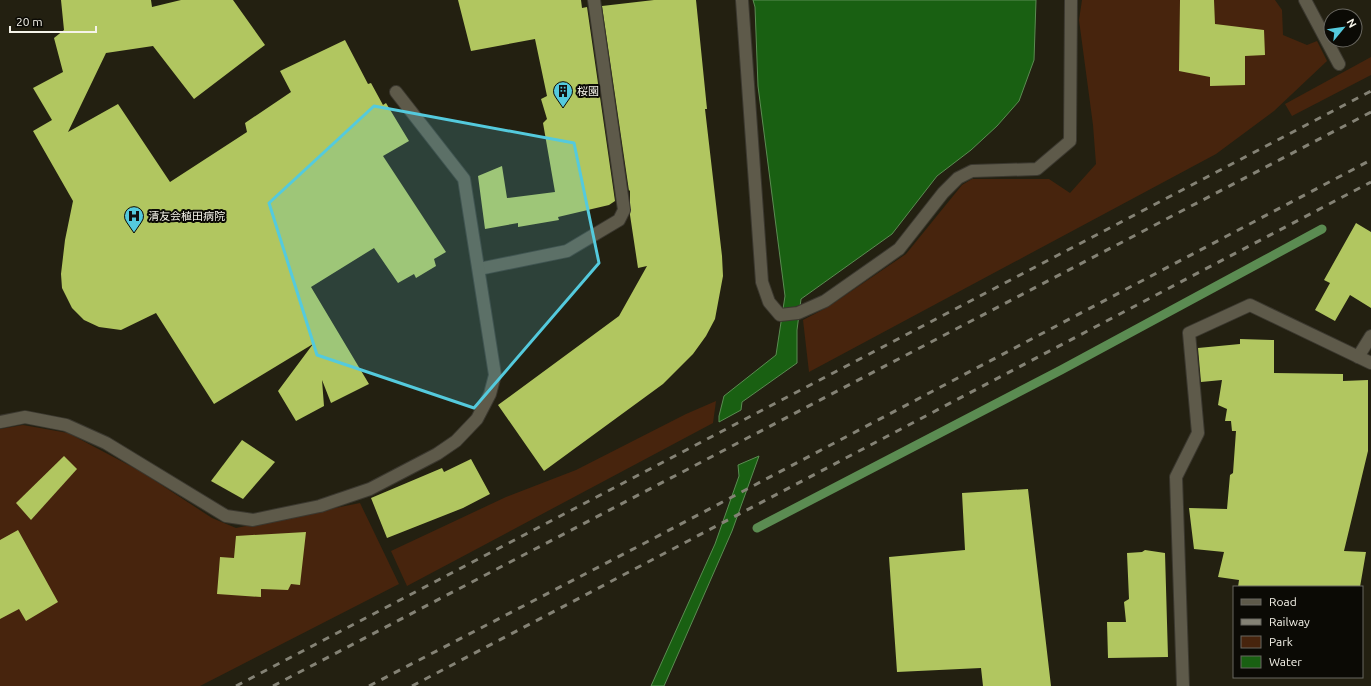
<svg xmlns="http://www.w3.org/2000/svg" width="1371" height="686" font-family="Ubuntu,'Noto Sans JP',sans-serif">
	<rect width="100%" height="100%" fill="#232011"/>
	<g fill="#47240d">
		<path d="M 1082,0 L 1275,0 L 1282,10 L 1283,35 L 1307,45 L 1317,41 L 1327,61 L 1274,111 L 1216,154 L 809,372 L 803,320 L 828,307 L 906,254 L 962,185 L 972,179 L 1049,179 L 1070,193 L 1096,164 L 1093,125 L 1079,20 Z"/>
		<path d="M 1371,57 L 1371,75 L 1292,116 L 1285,104 Z"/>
		<path d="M 716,401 L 713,423 L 407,586 L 391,551 L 506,497 L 576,470 L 686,414 Z"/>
		<path d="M 23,425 L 68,433 L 140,471 L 212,518 L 236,528 L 360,503 L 399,584 L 200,686 L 0,686 L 0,429 Z"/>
	</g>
	<g fill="#196012" stroke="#5b8c52">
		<path d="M 753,0 L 1036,0 L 1034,60 L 1019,101 L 997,126 L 971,150 L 937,176 L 892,234 L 801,299 L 797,330 L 797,363 L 742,402 L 741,410 L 719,422 L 719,416 L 724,396 L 776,355 L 785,296 L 758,86 L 755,7 Z"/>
		<path d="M 759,456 L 732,531 L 664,686 L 651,686 L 715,544 L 739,476 L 738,465 Z"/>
	</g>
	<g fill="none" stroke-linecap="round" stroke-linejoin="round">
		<path stroke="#5b8c52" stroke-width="9" d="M 757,528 L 1061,370 L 1322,229"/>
	</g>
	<g fill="#b1c660">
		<path d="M 61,0 L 151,0 L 152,7 L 181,0 L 233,0 L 265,45 L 194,99 L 153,46 L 106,53 L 68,132 L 118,104 L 170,182 L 247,132 L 245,123 L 291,92 L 280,71 L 345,40 L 368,84 L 371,83 L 383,105 L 386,103 L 409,141 L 383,156 L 446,252 L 434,259 L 436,266 L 416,278 L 414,274 L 398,283 L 374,248 L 311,287 L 369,384 L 331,403 L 322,380 L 324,406 L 296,421 L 278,391 L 313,344 L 214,404 L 156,313 L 121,330 L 99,327 L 84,320 L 72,308 L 62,288 L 61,274 L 65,240 L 73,201 L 33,131 L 52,120 L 33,88 L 63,72 L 54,38 L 64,30 Z"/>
		<path d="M 458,0 L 581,0 L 582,8 L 587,7 L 615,201 L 609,205 L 558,217 L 559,220 L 518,227 L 518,223 L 485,229 L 478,176 L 502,166 L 507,198 L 555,192 L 543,123 L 547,119 L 541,99 L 547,96 L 535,39 L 471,51 Z"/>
		<path d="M 654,0 L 696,0 L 707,109 L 705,109 L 722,256 L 723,276 L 715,319 L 706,336 L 693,354 L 663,384 L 544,471 L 498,405 L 619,316 L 647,266 L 638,268 L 630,215 L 630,190 L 629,191 L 602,6 Z"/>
		<path d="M 1180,0 L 1214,0 L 1215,24 L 1264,30 L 1265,55 L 1245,56 L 1245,85 L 1210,86 L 1210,77 L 1179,71 Z"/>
		<path d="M 1356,223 L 1371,232 L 1371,308 L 1350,295 L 1335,321 L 1315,310 L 1330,283 L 1324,280 Z"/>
		<path d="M 1240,339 L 1274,340 L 1274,373 L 1343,374 L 1343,381 L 1368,380 L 1368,451 L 1344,551 L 1366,552 L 1360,587 L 1238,587 L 1239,580 L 1218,577 L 1224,552 L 1194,549 L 1189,508 L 1227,509 L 1230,475 L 1233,473 L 1236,431 L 1232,431 L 1231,421 L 1225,421 L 1227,409 L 1218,405 L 1222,380 L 1201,382 L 1198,348 L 1240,344 Z"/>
		<path d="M 242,440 L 275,462 L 243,499 L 211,481 Z"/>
		<path d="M 64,456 L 77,469 L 31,520 L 16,503 Z"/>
		<path d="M 471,459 L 490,494 L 463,508 L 387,538 L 371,498 L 442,468 L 444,472 Z"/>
		<path d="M 1028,489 L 1051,686 L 983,686 L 981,668 L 897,672 L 889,557 L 965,550 L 962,493 Z"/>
		<path d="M 18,530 L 58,602 L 26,621 L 19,609 L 0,619 L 0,540 Z"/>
		<path d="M 306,532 L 300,585 L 291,584 L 288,590 L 261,589 L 261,597 L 217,594 L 220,557 L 234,558 L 236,536 Z"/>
		<path d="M 1145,550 L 1165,553 L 1168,657 L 1108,658 L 1107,622 L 1126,622 L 1124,602 L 1129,599 L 1127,553 L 1142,552 Z"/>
	</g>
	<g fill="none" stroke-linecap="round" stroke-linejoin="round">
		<g stroke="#3b382f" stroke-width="14">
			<g id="street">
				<path d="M 742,0 L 762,282 L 769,302 L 780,315 L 798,313 L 825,301 L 899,249 L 943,193 L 958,178 L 972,171 L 1037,169 L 1070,141 L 1071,0"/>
				<path d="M 1305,0 L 1339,64"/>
				<path d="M 479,269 L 567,251 L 619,220 L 624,210 L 594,0"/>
				<path d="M 1358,357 L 1371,336"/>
				<path d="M 0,422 L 25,417 L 66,425 L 106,443 L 226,516 L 253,520 L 320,506 L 370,489 L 437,454 L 456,441 L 477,419 L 490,394 L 495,375 L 464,179 L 396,92"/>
				<path d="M 1183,686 L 1176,477 L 1198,433 L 1189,333 L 1250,305 L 1371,363"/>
			</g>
		</g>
		<use href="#street" stroke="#5e5a4a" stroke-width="12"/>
		<g stroke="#848275" stroke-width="3" stroke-dasharray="7 7" stroke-linecap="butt">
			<path d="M 236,686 L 1371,91"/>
			<path d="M 273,686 L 1371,112"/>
			<path d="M 369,686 L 641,545 L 1371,160"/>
			<path d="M 412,686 L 1371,182"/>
		</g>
	</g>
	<path fill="#54cadd" fill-opacity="0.2" stroke="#54cadd" stroke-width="3" stroke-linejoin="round" d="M 374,106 L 574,143 L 599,263 L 474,408 L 317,355 L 269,203 Z"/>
	<defs>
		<g id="building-pin" transform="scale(1)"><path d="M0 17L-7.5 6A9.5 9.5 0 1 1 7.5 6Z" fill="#54cadd" stroke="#0b0a05"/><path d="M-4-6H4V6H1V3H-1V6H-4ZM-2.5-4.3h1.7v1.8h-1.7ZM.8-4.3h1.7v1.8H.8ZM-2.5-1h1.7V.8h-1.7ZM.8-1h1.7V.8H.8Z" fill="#111"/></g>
		<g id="hospital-pin" transform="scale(1)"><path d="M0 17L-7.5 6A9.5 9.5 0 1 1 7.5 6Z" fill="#54cadd" stroke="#0b0a05"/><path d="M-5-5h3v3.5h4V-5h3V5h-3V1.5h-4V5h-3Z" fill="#111"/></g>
	</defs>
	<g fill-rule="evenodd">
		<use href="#building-pin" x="563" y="91"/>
		<use href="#hospital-pin" x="134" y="216"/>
	</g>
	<g text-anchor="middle" stroke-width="4" stroke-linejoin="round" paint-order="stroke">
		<g font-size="11" fill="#f5f3e9" stroke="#0b0a05" text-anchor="start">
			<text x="577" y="95">桜園</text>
			<text x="148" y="220">清友会植田病院</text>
		</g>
	</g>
	<rect x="1233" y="586" width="130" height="92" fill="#0b0a05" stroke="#696760"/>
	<rect x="1241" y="599" width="20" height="6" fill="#5e5a4a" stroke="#696760"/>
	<text x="1269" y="606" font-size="12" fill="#f5f3e9">Road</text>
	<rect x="1241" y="619" width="20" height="6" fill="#848275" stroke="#696760"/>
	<text x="1269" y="626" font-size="12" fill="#f5f3e9">Railway</text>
	<rect x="1241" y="636" width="20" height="12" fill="#47240d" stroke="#696760"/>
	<text x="1269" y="646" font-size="12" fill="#f5f3e9">Park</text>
	<rect x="1241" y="656" width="20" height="12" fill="#196012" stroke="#696760"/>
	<text x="1269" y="666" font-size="12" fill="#f5f3e9">Water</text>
	<g transform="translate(1343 28) rotate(61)"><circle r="19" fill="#0b0a05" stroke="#696760"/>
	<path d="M0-3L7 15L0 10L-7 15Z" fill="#54cadd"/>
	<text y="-6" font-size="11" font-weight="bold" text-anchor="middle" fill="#f5f3e9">N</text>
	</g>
	<path d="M10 26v6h86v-6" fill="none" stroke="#f5f3e9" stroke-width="2"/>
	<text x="16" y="26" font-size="12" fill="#f5f3e9" stroke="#0b0a05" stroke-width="3" paint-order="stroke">20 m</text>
</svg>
